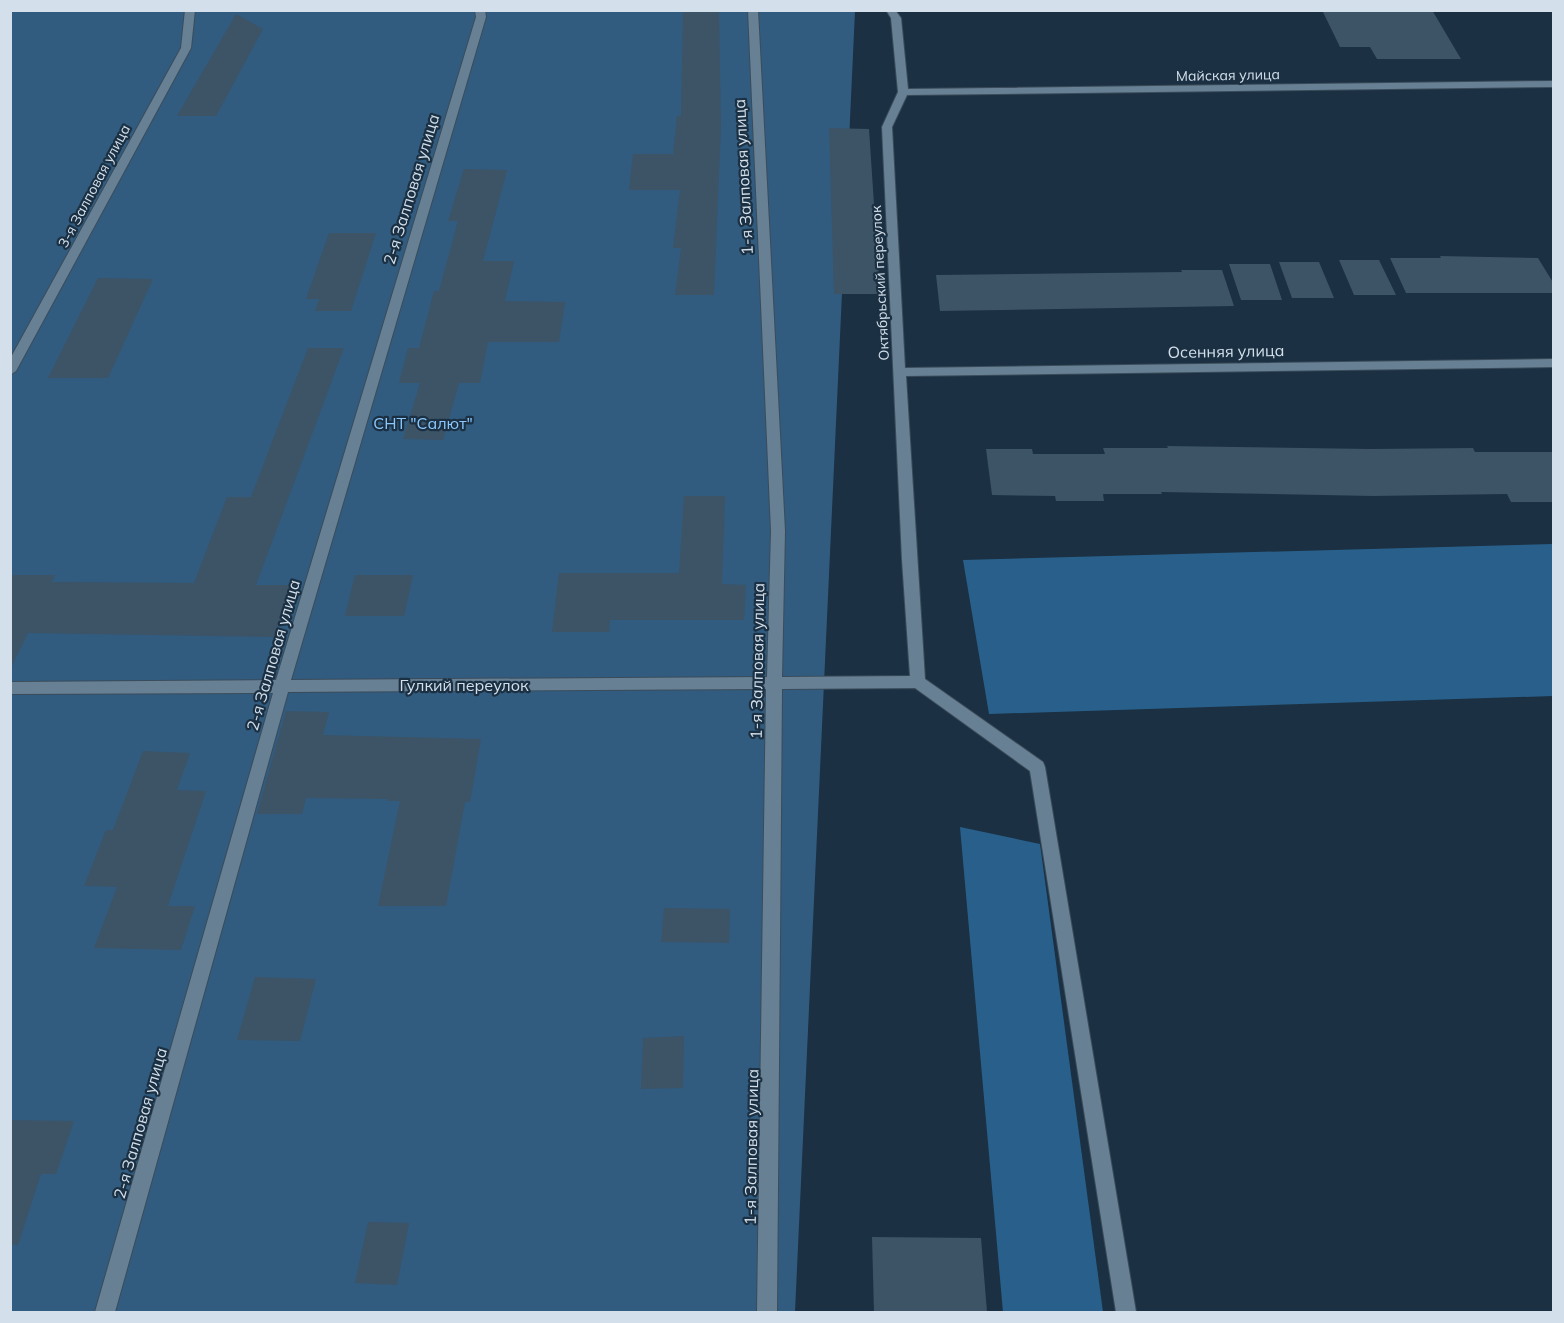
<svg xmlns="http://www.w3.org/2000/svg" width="1564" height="1323" font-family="Mulish,sans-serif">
	<rect width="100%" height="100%" fill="#1b3042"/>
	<path fill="#315c7f" d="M 10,11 L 855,11 L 795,1312 L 11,1312 Z"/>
	<g fill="#29608b">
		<path d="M 1553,544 L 1553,696 L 989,714 L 963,560 Z"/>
		<path d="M 960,827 L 1040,844 L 1103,1312 L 1003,1312 Z"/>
	</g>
	<g fill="#3d5366">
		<path d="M 683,10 L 719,10 L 721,127 L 714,295 L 675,295 L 681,248 L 673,248 L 680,190 L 629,190 L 633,154 L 673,154 L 677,116 L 681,116 Z"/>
		<path d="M 1322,10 L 1432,10 L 1461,59 L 1377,59 L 1370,47 L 1340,47 Z"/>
		<path d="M 236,14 L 263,29 L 216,116 L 177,116 Z"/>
		<path d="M 829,128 L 869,129 L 880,294 L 834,294 Z"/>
		<path d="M 464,169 L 507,170 L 483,261 L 514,261 L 505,301 L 565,302 L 559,342 L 488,342 L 480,383 L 459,383 L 443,440 L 403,439 L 420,383 L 399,383 L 408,348 L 419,348 L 434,291 L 439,291 L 458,221 L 448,221 Z"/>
		<path d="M 329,233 L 376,233 L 351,311 L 315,311 L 319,299 L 306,299 Z"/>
		<path d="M 1440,256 L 1538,258 L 1554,284 L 1554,293 L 1406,293 L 1390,258 L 1441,258 Z"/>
		<path d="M 1339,260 L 1379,260 L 1396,295 L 1354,295 Z"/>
		<path d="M 1279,262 L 1319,262 L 1334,298 L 1292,298 Z"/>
		<path d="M 1229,264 L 1270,264 L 1282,300 L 1241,300 Z"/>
		<path d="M 1181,270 L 1222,270 L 1234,306 L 940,311 L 936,275 L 1182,272 Z"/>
		<path d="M 98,278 L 153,279 L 108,378 L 48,378 Z"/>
		<path d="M 308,348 L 344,348 L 256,585 L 292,585 L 275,637 L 28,633 L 10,670 L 10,575 L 55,575 L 52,582 L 194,583 L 227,497 L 251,497 Z"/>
		<path d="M 1167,446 L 1371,449 L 1473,448 L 1475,452 L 1554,452 L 1554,502 L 1511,502 L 1507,494 L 1373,496 L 1161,492 L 1162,494 L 1103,494 L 1104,501 L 1056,501 L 1055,496 L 992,495 L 986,449 L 1032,449 L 1033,454 L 1105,454 L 1103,448 L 1168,448 Z"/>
		<path d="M 684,496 L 725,496 L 722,584 L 746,585 L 744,620 L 610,620 L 609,632 L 552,632 L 559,573 L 679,573 Z"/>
		<path d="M 355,575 L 413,575 L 404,616 L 345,616 Z"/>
		<path d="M 286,711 L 329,712 L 323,735 L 481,739 L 470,802 L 465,802 L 446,906 L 378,906 L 400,801 L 387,801 L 387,799 L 306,798 L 302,814 L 257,814 Z"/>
		<path d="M 143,751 L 190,753 L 177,790 L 206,791 L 168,906 L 195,906 L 181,950 L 94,948 L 117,887 L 84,886 L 106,830 L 113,830 Z"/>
		<path d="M 664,908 L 730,909 L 729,943 L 661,942 Z"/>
		<path d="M 255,977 L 316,979 L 300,1041 L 237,1040 Z"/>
		<path d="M 684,1036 L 683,1088 L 641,1089 L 643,1038 Z"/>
		<path d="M 10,1120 L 74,1121 L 56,1174 L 41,1174 L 18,1245 L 10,1244 Z"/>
		<path d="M 368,1222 L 409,1223 L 397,1285 L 355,1283 Z"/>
		<path d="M 872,1237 L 981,1238 L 987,1312 L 874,1312 Z"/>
	</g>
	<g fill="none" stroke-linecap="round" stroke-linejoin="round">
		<g stroke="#3a4c5b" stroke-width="2">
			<g id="street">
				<path d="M 185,10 L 195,10 L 191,48 L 16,371 L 10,375 L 10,359 L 181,48 Z"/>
				<path d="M 475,10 L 485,10 L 486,17 L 291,680 L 767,677 L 771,531 L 748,10 L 758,10 L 785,531 L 782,677 L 910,676 L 902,560 L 882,127 L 898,92 L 891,18 L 886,10 L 895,10 L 901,18 L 908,89 L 1554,81 L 1554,87 L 907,95 L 892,127 L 905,368 L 1554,359 L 1554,367 L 906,376 L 925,679 L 1043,762 L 1045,767 L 1136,1312 L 1116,1312 L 1030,771 L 915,688 L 782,689 L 777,1312 L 757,1312 L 766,689 L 288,692 L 115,1312 L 95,1312 L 273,693 L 10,694 L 10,682 L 276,680 L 476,17 Z"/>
			</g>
		</g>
		<use href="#street" fill="#688094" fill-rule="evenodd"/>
	</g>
	<g text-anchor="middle" stroke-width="4.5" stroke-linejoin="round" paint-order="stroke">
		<g font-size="14" fill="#d3e0ec" stroke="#1b3042">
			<text transform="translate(1228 75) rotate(-1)" y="5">Майская улица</text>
			<text transform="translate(94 186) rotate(-62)" y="5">3-я Залповая улица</text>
			<text transform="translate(880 283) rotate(-93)" y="5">Октябрьский переулок</text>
		</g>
		<g font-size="16" fill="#d3e0ec" stroke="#1b3042">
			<text transform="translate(743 177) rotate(-93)" y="6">1-я Залповая улица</text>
			<text transform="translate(411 189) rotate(-73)" y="6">2-я Залповая улица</text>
			<text transform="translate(1226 351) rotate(-1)" y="6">Осенняя улица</text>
			<text transform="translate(273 655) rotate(-74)" y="6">2-я Залповая улица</text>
			<text transform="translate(757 661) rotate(-89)" y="6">1-я Залповая улица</text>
			<text x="464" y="691">Гулкий переулок</text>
			<text transform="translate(140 1123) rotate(-74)" y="6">2-я Залповая улица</text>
			<text transform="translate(751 1147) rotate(-89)" y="6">1-я Залповая улица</text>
		</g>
		<g font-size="16" fill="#8bc7fc" stroke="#1b3042">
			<text x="423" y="429">СНТ "Салют"</text>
		</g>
	</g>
	<rect width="1564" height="1323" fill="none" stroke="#d3e0ec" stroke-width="24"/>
</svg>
